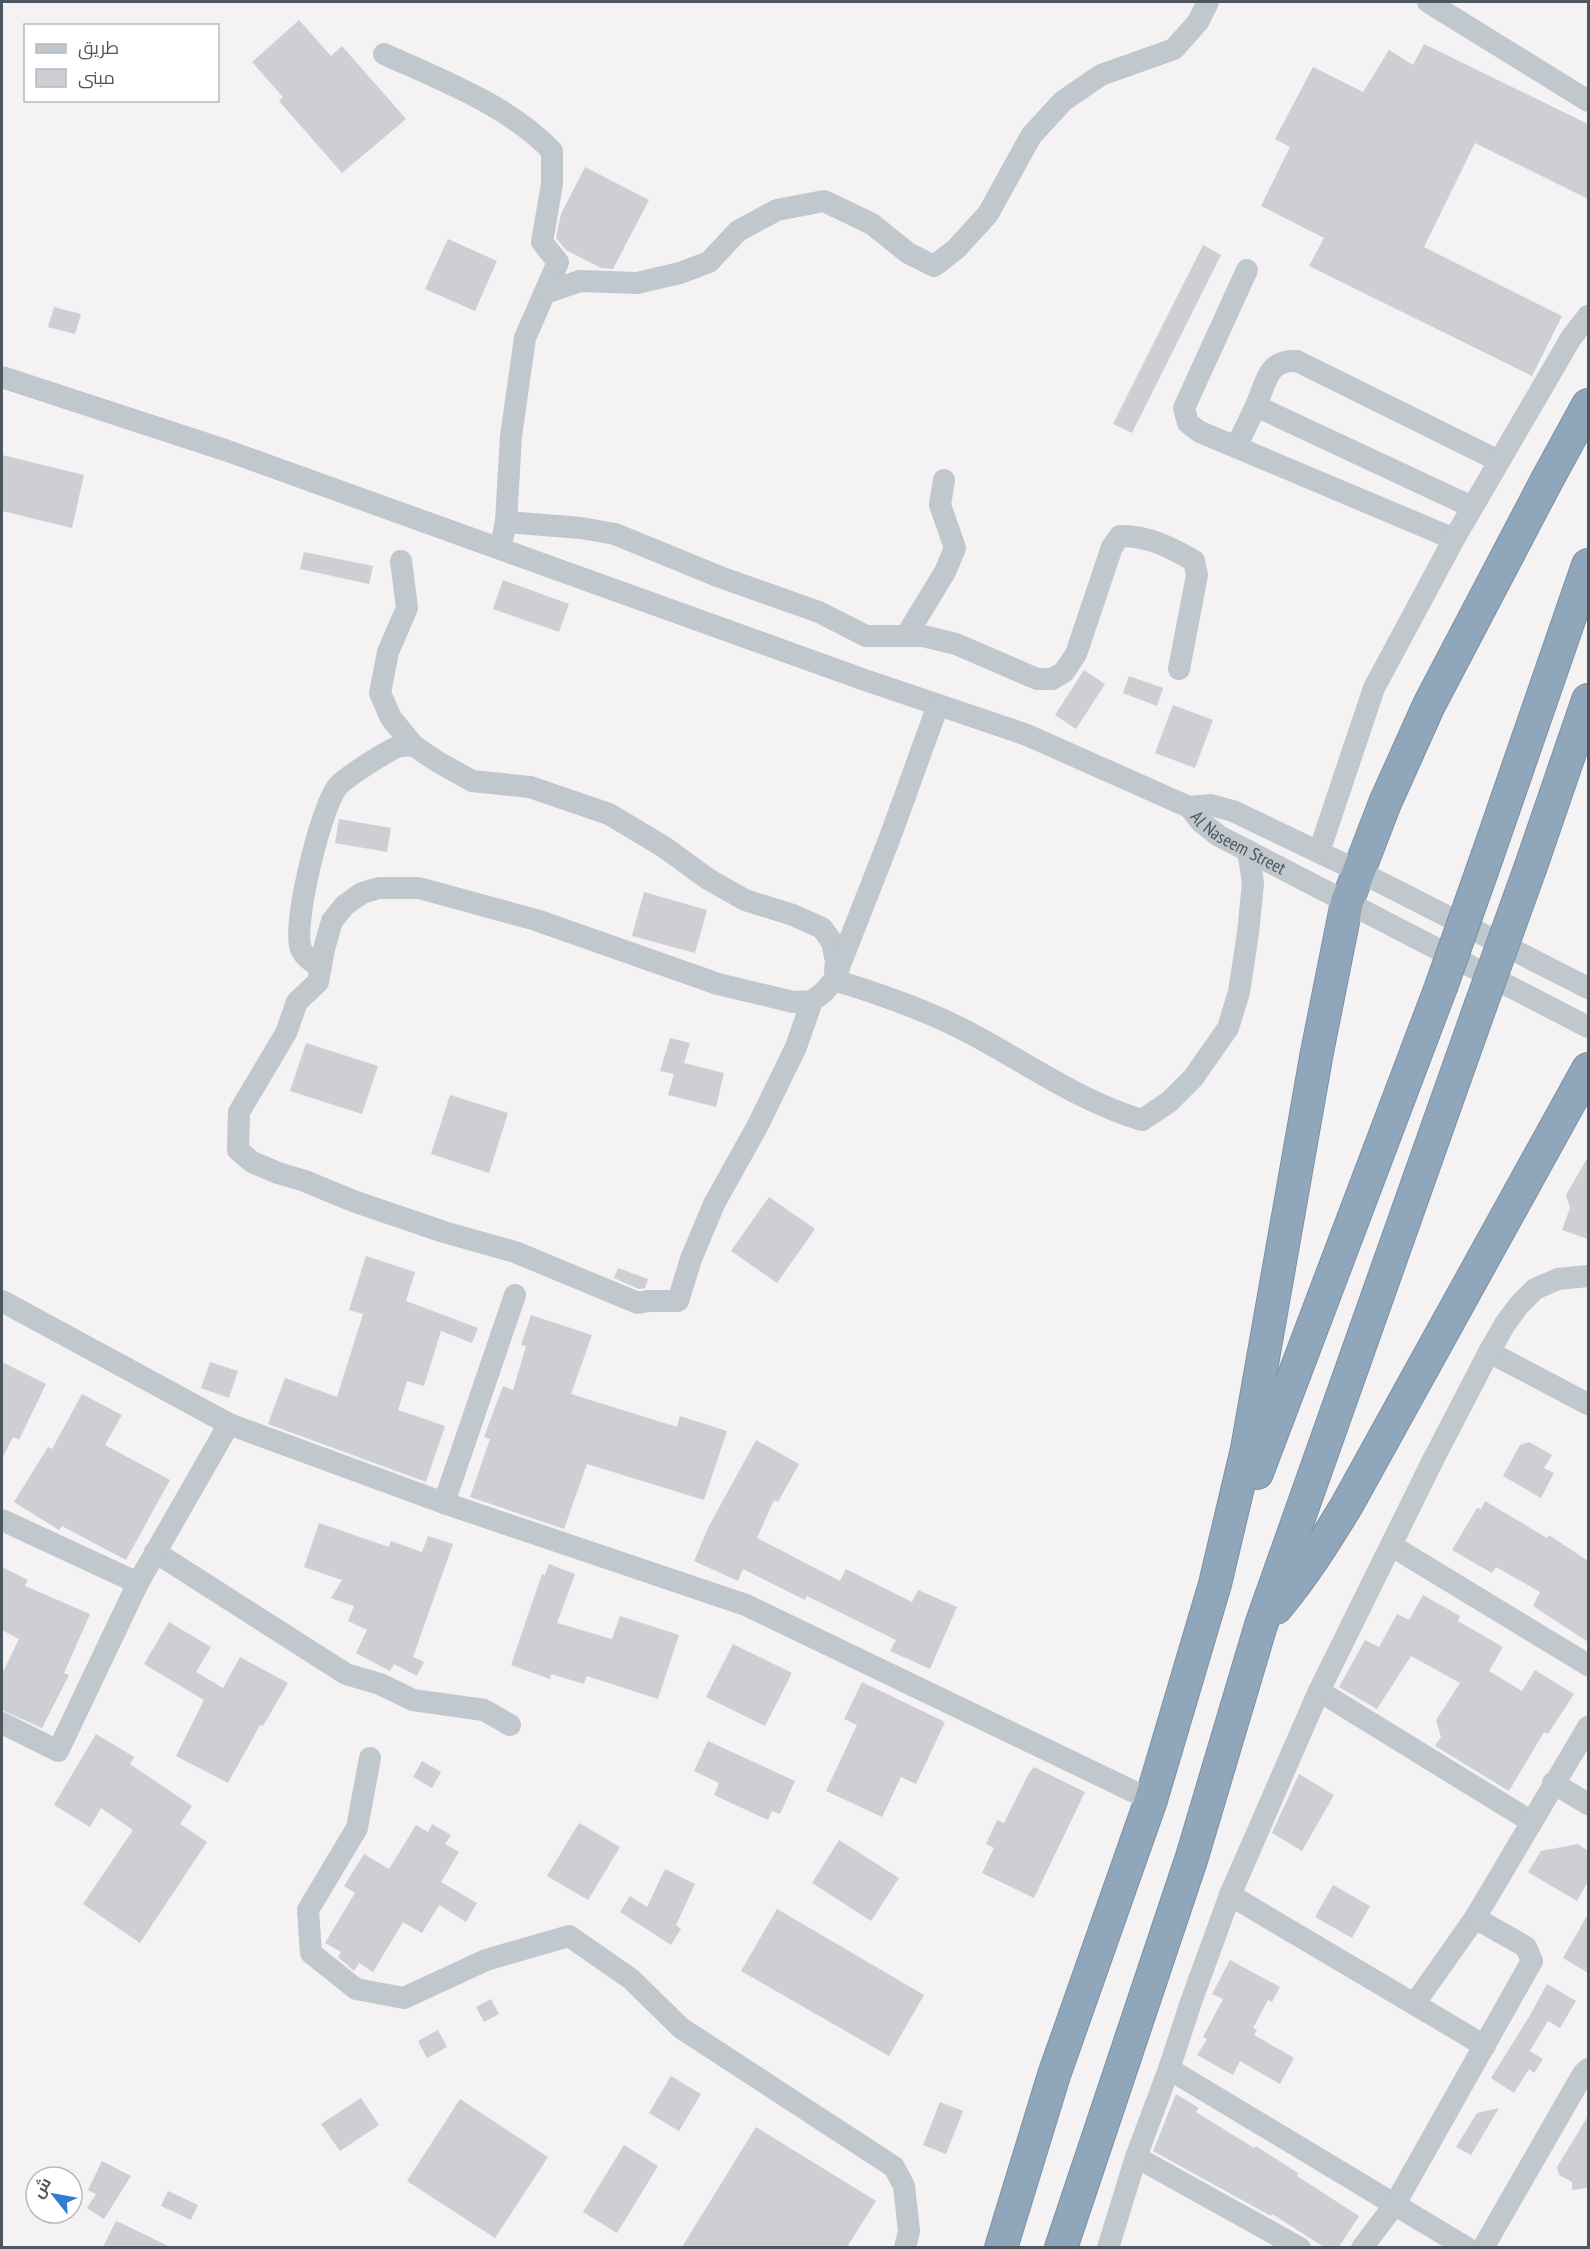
<svg xmlns="http://www.w3.org/2000/svg" width="1590" height="2249" font-family="'PT Sans Narrow',Cairo,sans-serif">
	<rect width="100%" height="100%" fill="#f4f2f2"/>
	<g fill="#cdcfd4">
		<path d="M 299,20 L 331,56 L 342,46 L 406,119 L 342,173 L 279,101 L 283,97 L 252,62 Z"/>
		<path d="M 1424,44 L 1588,124 L 1588,199 L 1475,143 L 1424,247 L 1562,316 L 1532,376 L 1309,266 L 1324,238 L 1261,206 L 1290,147 L 1275,139 L 1313,67 L 1363,92 L 1389,50 L 1413,65 Z"/>
		<path d="M 585,167 L 649,200 L 613,269 L 601,268 L 566,250 L 556,238 L 561,214 Z"/>
		<path d="M 448,239 L 497,261 L 475,311 L 425,289 Z"/>
		<path d="M 1203,245 L 1221,255 L 1132,433 L 1113,424 Z"/>
		<path d="M 54,307 L 81,314 L 75,334 L 48,327 Z"/>
		<path d="M 2,455 L 84,475 L 72,528 L 2,511 Z"/>
		<path d="M 304,552 L 373,566 L 369,584 L 300,569 Z"/>
		<path d="M 503,580 L 569,604 L 559,632 L 493,609 Z"/>
		<path d="M 1084,670 L 1105,684 L 1076,729 L 1055,715 Z"/>
		<path d="M 1129,676 L 1163,688 L 1157,706 L 1123,693 Z"/>
		<path d="M 1173,705 L 1213,720 L 1195,768 L 1155,753 Z"/>
		<path d="M 339,819 L 391,828 L 387,852 L 335,843 Z"/>
		<path d="M 644,892 L 707,910 L 695,953 L 632,936 Z"/>
		<path d="M 670,1038 L 690,1043 L 684,1063 L 724,1073 L 716,1107 L 668,1095 L 674,1074 L 660,1071 Z"/>
		<path d="M 306,1043 L 378,1066 L 362,1114 L 290,1091 Z"/>
		<path d="M 450,1095 L 508,1113 L 489,1173 L 431,1154 Z"/>
		<path d="M 1588,1157 L 1588,1239 L 1562,1230 L 1570,1208 L 1566,1195 Z"/>
		<path d="M 769,1197 L 815,1229 L 777,1283 L 731,1251 Z"/>
		<path d="M 366,1256 L 415,1272 L 406,1301 L 478,1328 L 472,1343 L 441,1331 L 424,1386 L 407,1381 L 398,1410 L 445,1426 L 426,1482 L 268,1424 L 285,1378 L 337,1397 L 363,1314 L 349,1310 Z"/>
		<path d="M 618,1268 L 648,1279 L 645,1288 L 639,1289 L 614,1278 Z"/>
		<path d="M 531,1315 L 592,1335 L 571,1394 L 677,1427 L 680,1416 L 727,1431 L 704,1500 L 587,1464 L 564,1529 L 470,1497 L 490,1439 L 484,1437 L 503,1386 L 513,1390 L 526,1346 L 521,1345 Z"/>
		<path d="M 2,1362 L 46,1384 L 19,1440 L 13,1437 L 2,1459 Z"/>
		<path d="M 210,1362 L 238,1371 L 229,1398 L 201,1388 Z"/>
		<path d="M 82,1394 L 122,1415 L 105,1445 L 170,1480 L 126,1560 L 62,1526 L 59,1530 L 14,1502 L 48,1447 L 52,1449 Z"/>
		<path d="M 756,1440 L 799,1464 L 778,1502 L 774,1500 L 757,1538 L 840,1581 L 846,1569 L 912,1602 L 918,1590 L 957,1607 L 930,1669 L 890,1651 L 896,1640 L 807,1596 L 805,1600 L 743,1569 L 738,1581 L 694,1561 L 709,1526 Z"/>
		<path d="M 1529,1442 L 1552,1455 L 1544,1468 L 1554,1473 L 1541,1498 L 1503,1476 L 1520,1445 Z"/>
		<path d="M 1485,1501 L 1547,1538 L 1549,1535 L 1588,1561 L 1588,1642 L 1533,1606 L 1540,1592 L 1496,1567 L 1492,1573 L 1452,1550 L 1477,1508 L 1481,1509 Z"/>
		<path d="M 319,1523 L 389,1547 L 391,1541 L 422,1552 L 428,1536 L 453,1544 L 413,1657 L 424,1662 L 417,1676 L 394,1664 L 390,1671 L 356,1653 L 367,1630 L 348,1621 L 354,1606 L 331,1598 L 342,1580 L 304,1567 Z"/>
		<path d="M 549,1564 L 575,1574 L 557,1623 L 612,1639 L 620,1616 L 679,1635 L 658,1699 L 587,1676 L 584,1684 L 551,1674 L 550,1679 L 511,1665 L 542,1574 L 545,1575 Z"/>
		<path d="M 2,1567 L 28,1580 L 25,1586 L 90,1614 L 64,1673 L 69,1675 L 42,1728 L 2,1710 L 2,1674 L 19,1639 L 2,1630 Z"/>
		<path d="M 1423,1595 L 1460,1616 L 1458,1621 L 1503,1647 L 1489,1671 L 1522,1691 L 1535,1670 L 1574,1694 L 1548,1734 L 1544,1732 L 1509,1791 L 1435,1746 L 1441,1737 L 1436,1720 L 1460,1683 L 1411,1656 L 1377,1709 L 1339,1687 L 1365,1640 L 1379,1647 L 1397,1614 L 1409,1620 Z"/>
		<path d="M 169,1622 L 211,1647 L 196,1672 L 223,1688 L 240,1657 L 288,1683 L 263,1726 L 260,1725 L 228,1783 L 176,1756 L 204,1700 L 144,1664 Z"/>
		<path d="M 733,1644 L 792,1673 L 765,1726 L 706,1697 Z"/>
		<path d="M 862,1682 L 945,1722 L 916,1784 L 901,1777 L 882,1817 L 826,1791 L 857,1725 L 844,1719 Z"/>
		<path d="M 96,1734 L 134,1757 L 130,1764 L 192,1806 L 180,1824 L 207,1842 L 140,1943 L 83,1904 L 133,1830 L 101,1808 L 90,1827 L 54,1805 Z"/>
		<path d="M 708,1741 L 795,1781 L 780,1814 L 772,1811 L 768,1820 L 714,1795 L 719,1783 L 694,1771 Z"/>
		<path d="M 422,1761 L 441,1772 L 432,1788 L 413,1777 Z"/>
		<path d="M 1034,1767 L 1085,1792 L 1034,1898 L 982,1873 L 994,1848 L 986,1844 L 997,1820 L 1004,1823 L 1029,1773 Z"/>
		<path d="M 1299,1774 L 1334,1795 L 1302,1851 L 1272,1833 Z"/>
		<path d="M 579,1823 L 620,1847 L 588,1900 L 547,1876 Z"/>
		<path d="M 432,1824 L 451,1835 L 445,1844 L 459,1852 L 441,1882 L 477,1903 L 466,1922 L 439,1905 L 422,1933 L 403,1922 L 373,1972 L 359,1963 L 354,1971 L 338,1957 L 341,1952 L 325,1943 L 355,1893 L 344,1886 L 364,1854 L 389,1869 L 416,1825 L 428,1832 Z"/>
		<path d="M 839,1840 L 899,1878 L 871,1921 L 812,1883 Z"/>
		<path d="M 1578,1844 L 1588,1851 L 1588,1881 L 1577,1901 L 1528,1872 L 1541,1851 Z"/>
		<path d="M 665,1869 L 695,1884 L 676,1925 L 681,1929 L 671,1945 L 620,1912 L 630,1896 L 647,1907 Z"/>
		<path d="M 1333,1885 L 1370,1906 L 1352,1938 L 1315,1917 Z"/>
		<path d="M 777,1909 L 924,1995 L 889,2056 L 741,1971 Z"/>
		<path d="M 1588,1914 L 1588,1973 L 1563,1958 Z"/>
		<path d="M 1230,1960 L 1280,1987 L 1272,2002 L 1268,2000 L 1253,2028 L 1257,2030 L 1254,2035 L 1294,2058 L 1280,2084 L 1240,2061 L 1233,2075 L 1197,2055 L 1207,2039 L 1203,2037 L 1223,1999 L 1212,1994 Z"/>
		<path d="M 1547,1984 L 1576,2001 L 1560,2028 L 1548,2021 L 1530,2051 L 1543,2059 L 1534,2073 L 1529,2069 L 1514,2093 L 1491,2078 L 1529,2017 Z"/>
		<path d="M 491,1999 L 499,2014 L 484,2022 L 476,2007 Z"/>
		<path d="M 438,2030 L 447,2047 L 427,2058 L 418,2041 Z"/>
		<path d="M 671,2076 L 701,2094 L 679,2131 L 649,2113 Z"/>
		<path d="M 1176,2094 L 1199,2108 L 1196,2112 L 1254,2148 L 1256,2146 L 1298,2173 L 1297,2176 L 1359,2216 L 1339,2247 L 1324,2247 L 1272,2214 L 1271,2216 L 1153,2151 Z"/>
		<path d="M 361,2098 L 379,2125 L 340,2151 L 321,2124 Z"/>
		<path d="M 460,2099 L 548,2157 L 495,2238 L 407,2181 Z"/>
		<path d="M 940,2102 L 963,2111 L 946,2154 L 923,2145 Z"/>
		<path d="M 1499,2108 L 1471,2155 L 1456,2147 L 1477,2113 Z"/>
		<path d="M 1588,2116 L 1588,2188 L 1572,2190 L 1572,2182 L 1559,2175 L 1557,2167 Z"/>
		<path d="M 756,2127 L 876,2201 L 847,2247 L 682,2247 Z"/>
		<path d="M 624,2145 L 658,2166 L 617,2233 L 583,2212 Z"/>
		<path d="M 102,2161 L 131,2176 L 104,2219 L 87,2208 L 96,2194 L 88,2190 Z"/>
		<path d="M 168,2191 L 198,2205 L 191,2220 L 161,2206 Z"/>
		<path d="M 116,2221 L 125,2225 L 170,2247 L 103,2247 Z"/>
	</g>
	<g fill="none" stroke-linecap="round" stroke-linejoin="round">
		<g stroke="#7b91a6" stroke-width="34">
			<g id="highway">
				<path d="M 1488,854 L 1588,565"/>
				<path d="M 1531,866 L 1588,700"/>
				<path d="M 1257,1473 L 1441,987"/>
				<path d="M 1276,1608 C 1303,1576 1325,1541 1347,1505 L 1588,1069"/>
				<path d="M 1001,2248 L 1054,2075 L 1151,1800 L 1215,1584 L 1247,1449 L 1317,1052 L 1347,902 L 1385,803 L 1429,705 L 1547,480 L 1588,405"/>
				<path d="M 1061,2248 L 1192,1857 L 1261,1625 L 1480,1007"/>
			</g>
		</g>
		<g stroke="#c0c7cd" stroke-width="22">
			<path d="M 1428,2 L 1588,101"/>
			<path d="M 384,54 C 441,80 508,105 552,151 L 552,184 L 542,242 L 558,262 L 525,338 L 511,436 L 506,522 L 503,536"/>
			<path d="M 1247,270 L 1184,408 L 1188,423 L 1200,432 L 1236,447 L 1256,406"/>
			<path d="M 545,293 L 580,281 L 637,283 L 680,273 L 709,262 L 738,231 L 777,210 L 824,201 L 872,224 L 908,253 L 934,266 L 956,249 L 988,214 L 1031,136 L 1063,101 L 1101,75 L 1174,49 L 1198,22 L 1208,2"/>
			<path d="M 2,377 L 225,450 L 862,679 L 1027,735 L 1189,807 L 1211,805 L 1233,811 L 1358,871 L 1588,988"/>
			<path d="M 1236,447 L 1454,539"/>
			<path d="M 1472,507 L 1256,406 C 1266,383 1267,359 1297,361 L 1499,461"/>
			<path d="M 506,522 L 581,528 L 615,534 L 720,577 L 819,612 L 866,636 L 923,636 L 956,644 L 1037,679 L 1052,679 L 1064,672 L 1076,654 L 1112,547 L 1120,536 C 1147,535 1172,548 1194,561 L 1197,575 L 1179,669"/>
			<path d="M 401,561 L 407,608 L 388,652 L 380,693 L 391,718 L 413,745 L 438,762 L 472,781 L 530,787 L 609,814 L 664,847 L 708,879 L 745,900 L 793,915 L 822,928 L 832,942 L 836,961 L 835,970"/>
			<path d="M 906,636 L 945,572 L 955,548 L 940,505 L 944,480"/>
			<path id="s1" d="M 1189,807 L 1201,822 L 1219,836 L 1588,1027"/>
			<path d="M 1319,852 L 1374,688 L 1454,539 L 1571,338 L 1588,316"/>
			<path d="M 321,967 C 313,963 305,958 301,949 C 292,925 321,806 338,786 C 346,777 384,753 395,748 C 401,745 408,746 413,745"/>
			<path d="M 834,980 C 880,994 924,1009 966,1031 C 1024,1061 1080,1102 1142,1120 L 1169,1102 L 1193,1078 L 1228,1028 L 1239,992 L 1248,933 L 1253,883 L 1248,851"/>
			<path d="M 812,1001 L 796,1047 L 758,1125 L 714,1204 L 691,1259 L 678,1301 L 648,1301 L 638,1303 L 515,1252 L 444,1232 L 353,1201 L 305,1181 L 278,1173 L 252,1162 L 238,1150 L 239,1112 L 286,1033 L 297,1002 L 318,982 L 324,949 L 332,921 L 345,905 L 362,893 L 379,888 L 419,888 L 536,920 L 718,984 L 793,1002 L 812,1001 L 824,992 L 834,980 L 889,840 L 938,705"/>
			<path d="M 2,1301 L 229,1424 L 444,1503 L 746,1605 L 1151,1800"/>
			<path d="M 1489,1352 L 1588,1404"/>
			<path d="M 444,1503 L 515,1295"/>
			<path d="M 2,1520 L 138,1583"/>
			<path d="M 1392,1546 L 1588,1665"/>
			<path d="M 155,1552 L 346,1674 L 380,1684 L 413,1700 L 484,1710 L 510,1725"/>
			<path d="M 1319,1691 L 1532,1822"/>
			<path d="M 2,1723 L 58,1751 L 138,1583 L 229,1424"/>
			<path d="M 370,1758 L 357,1828 L 308,1910 L 311,1953 L 356,1989 L 404,1998 L 486,1960 L 569,1936 L 631,1979 L 681,2028 L 894,2167 L 904,2186 L 909,2231 L 905,2248"/>
			<path d="M 1553,1783 L 1588,1804"/>
			<path d="M 1230,1895 L 1485,2046"/>
			<path d="M 1415,2003 L 1475,1918 L 1588,1727"/>
			<path d="M 1169,2069 L 1467,2248"/>
			<path d="M 1136,2157 L 1300,2248"/>
			<path d="M 1108,2248 L 1136,2157 L 1169,2069 L 1191,2002 L 1230,1895 L 1319,1691 L 1432,1462 L 1489,1352 L 1505,1324 L 1519,1305 L 1535,1289 L 1558,1279 L 1588,1276"/>
			<path d="M 1362,2248 L 1395,2204 L 1532,1961 L 1526,1947 L 1475,1918"/>
			<path d="M 1483,2248 L 1583,2074 L 1588,2069"/>
		</g>
		<use href="#highway" stroke="#90a6ba" stroke-width="32"/>
		<g stroke="#7b91a6" stroke-width="34" stroke-linecap="butt">
			<g id="highway-bridge">
				<path d="M 1441,987 L 1488,854"/>
				<path d="M 1480,1007 L 1531,866"/>
			</g>
		</g>
		<use href="#highway-bridge" stroke="#90a6ba" stroke-width="32"/>
	</g>
	<g text-anchor="middle" stroke-width="6" stroke-linejoin="round" paint-order="stroke">
		<g font-size="18" fill="#4c565e" stroke="#fff">
			<text dy="6" stroke="none"><textPath href="#s1" startOffset="62">Al Naseem Street</textPath></text>
		</g>
	</g>
	<rect width="1590" height="2249" fill="none" stroke="#4c565e" stroke-width="6"/>
	<rect x="24" y="24" width="195" height="78" fill="#ffffff" stroke="#b7bbbf" stroke-width="1.5"/>
	<rect x="36" y="44" width="30" height="9" fill="#c0c7cd" stroke="#b7bbbf" stroke-width="1.5"/>
	<text x="78" y="54" font-size="18" fill="#4c565e">طريق</text>
	<rect x="36" y="69" width="30" height="18" fill="#cdcfd4" stroke="#b7bbbf" stroke-width="1.5"/>
	<text x="78" y="84" font-size="18" fill="#4c565e">مبنى</text>
	<g transform="translate(54 2195) rotate(301)"><circle r="28" fill="#ffffff" stroke="#b7bbbf" stroke-width="1.5"/>
	<path d="M0-4.5L10 22L0 15L-10 22Z" fill="#2f7cd1"/>
	<text y="-9" font-size="16" font-weight="bold" text-anchor="middle" fill="#4c565e">ش</text>
	</g>
</svg>
